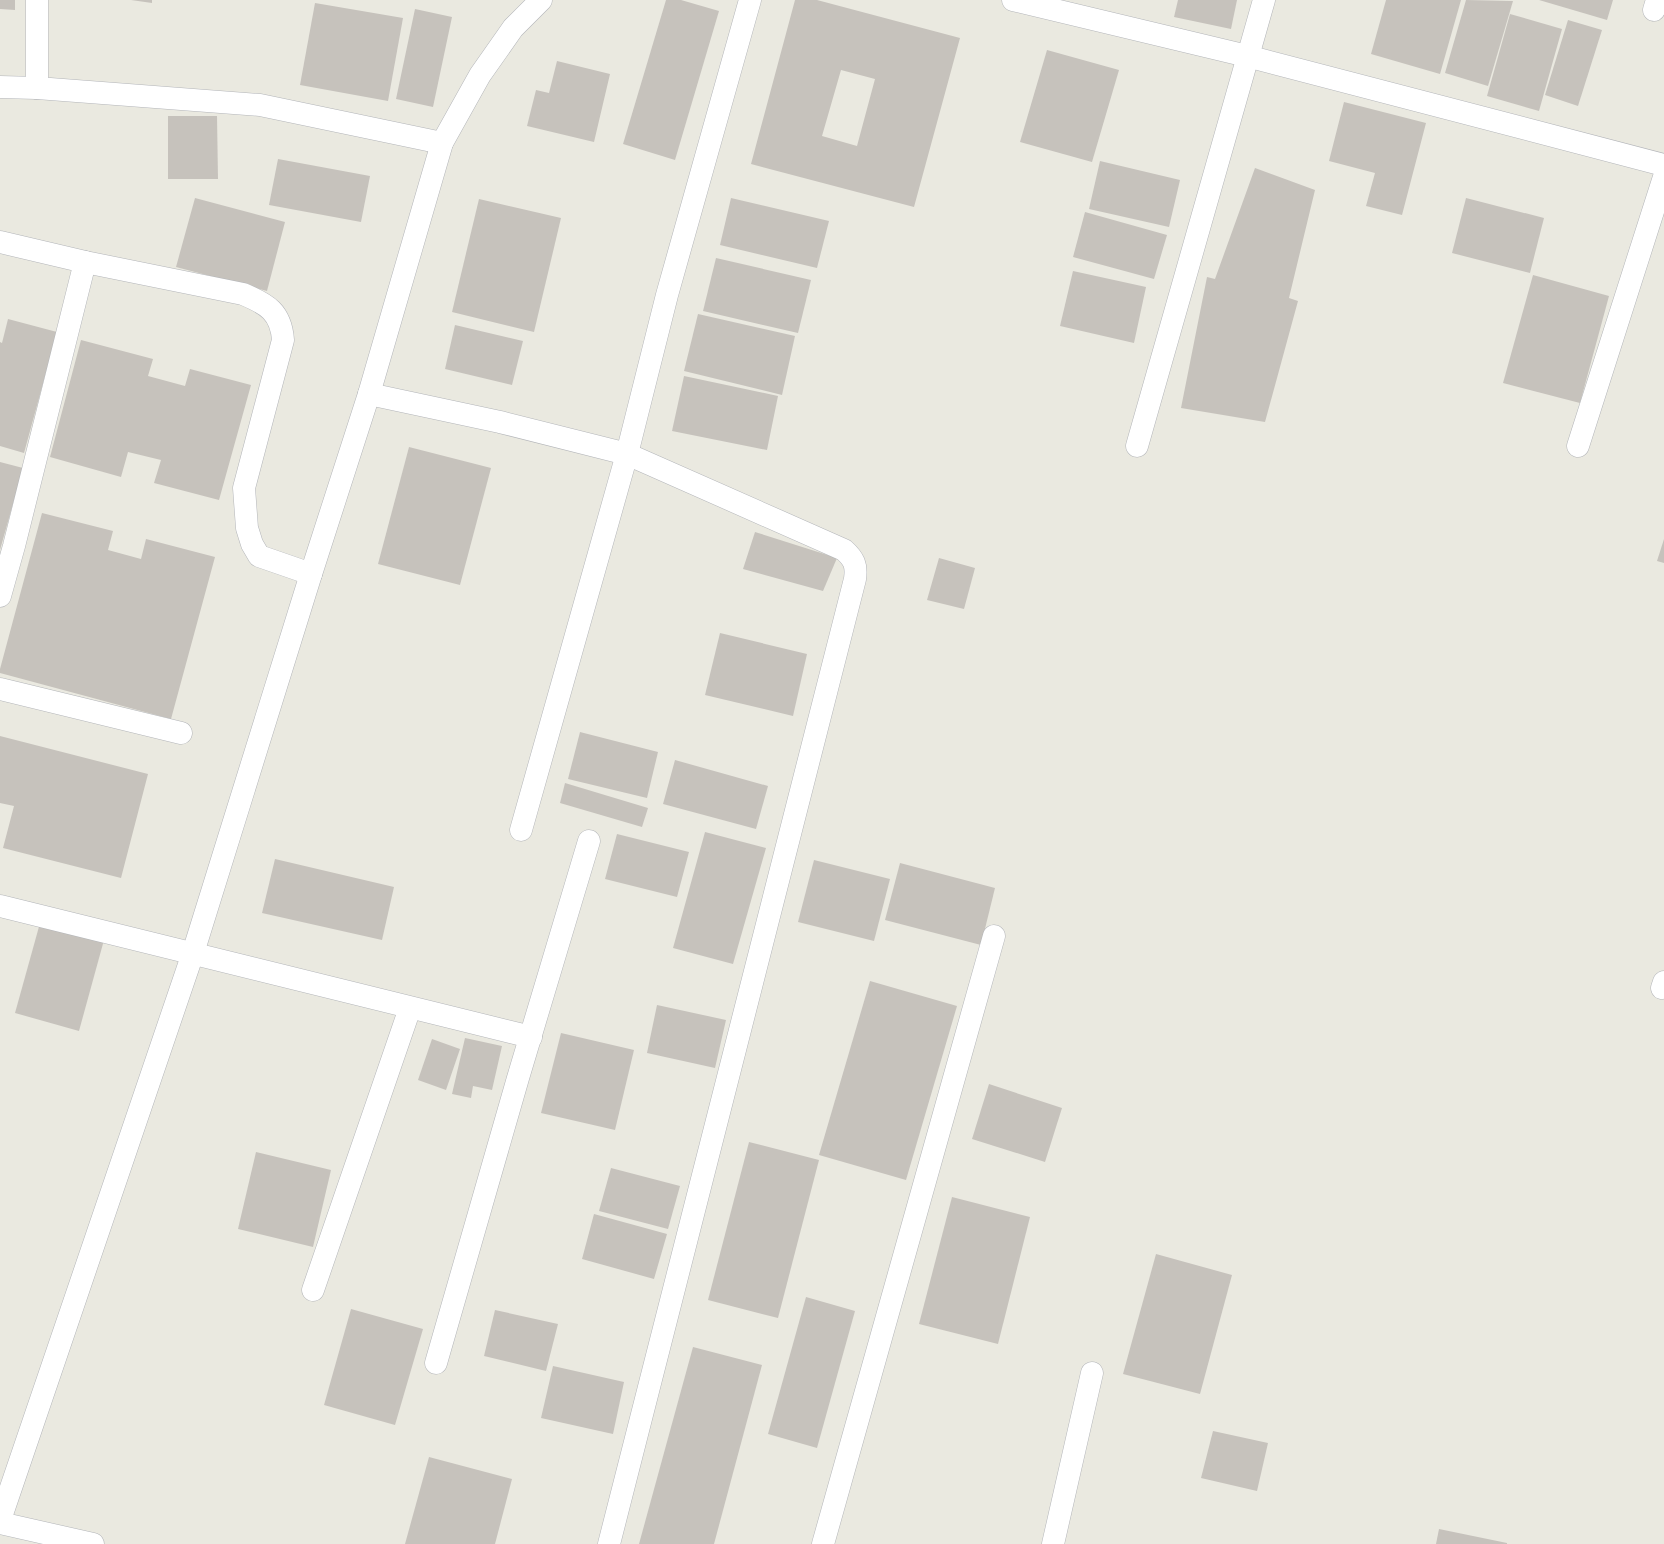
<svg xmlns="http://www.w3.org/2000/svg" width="1664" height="1544" font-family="Signika,sans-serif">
	<rect width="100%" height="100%" fill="#eae9e0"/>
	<g fill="#c6c2bc" fill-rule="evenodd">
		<path d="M 0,0 L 15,0 L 15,10 L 0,9 Z"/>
		<path d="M 131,0 L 152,0 L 152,3 Z"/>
		<path d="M 666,0 L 681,0 L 719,11 L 675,160 L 623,144 Z"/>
		<path d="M 795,0 L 817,0 L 960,38 L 914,207 L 751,164 ZM 841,70 L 875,79 L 857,146 L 822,136 Z"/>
		<path d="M 1178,0 L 1237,0 L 1231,29 L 1174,17 Z"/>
		<path d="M 1386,0 L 1461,0 L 1440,74 L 1371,54 Z"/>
		<path d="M 1466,0 L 1513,1 L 1488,86 L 1445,73 Z"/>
		<path d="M 1539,0 L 1613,0 L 1607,20 Z"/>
		<path d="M 315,3 L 403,18 L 388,101 L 300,85 Z"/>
		<path d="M 415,9 L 452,17 L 433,107 L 396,99 Z"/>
		<path d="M 1510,14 L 1562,29 L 1539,111 L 1487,96 Z"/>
		<path d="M 1568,20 L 1602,30 L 1578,106 L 1545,95 Z"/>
		<path d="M 1047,50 L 1119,70 L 1092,162 L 1020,142 Z"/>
		<path d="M 557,61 L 610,74 L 594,142 L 527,126 L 536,90 L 549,93 Z"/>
		<path d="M 1344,102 L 1426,123 L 1402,215 L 1366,206 L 1375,173 L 1329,161 Z"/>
		<path d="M 168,116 L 217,116 L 218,179 L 168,179 Z"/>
		<path d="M 278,159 L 370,176 L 361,222 L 269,205 Z"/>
		<path d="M 1100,161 L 1180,180 L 1169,227 L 1089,209 Z"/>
		<path d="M 1255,168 L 1315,190 L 1289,298 L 1298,301 L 1265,422 L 1181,408 L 1207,277 L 1215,279 Z"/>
		<path d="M 195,198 L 285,222 L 267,291 L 176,267 Z"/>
		<path d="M 731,198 L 829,221 L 817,268 L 720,245 Z"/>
		<path d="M 1466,198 L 1544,218 L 1530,273 L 1452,253 Z"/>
		<path d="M 479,199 L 561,218 L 534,332 L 452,312 Z"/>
		<path d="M 1085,212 L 1167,235 L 1154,279 L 1073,257 Z"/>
		<path d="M 716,258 L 811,280 L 798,333 L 703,311 Z"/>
		<path d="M 1073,271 L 1146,287 L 1134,343 L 1060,326 Z"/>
		<path d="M 1533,275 L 1609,296 L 1580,403 L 1503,383 Z"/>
		<path d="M 698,314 L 795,336 L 782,395 L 684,371 Z"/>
		<path d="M 8,319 L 57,332 L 24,453 L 0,446 L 0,342 L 2,343 Z"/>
		<path d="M 455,325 L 523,341 L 512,385 L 445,369 Z"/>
		<path d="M 81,340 L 153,359 L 148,376 L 185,386 L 190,369 L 251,385 L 219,500 L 154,483 L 161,460 L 128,452 L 121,477 L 50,457 Z"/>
		<path d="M 684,376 L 778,396 L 767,450 L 672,431 Z"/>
		<path d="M 409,447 L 491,468 L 460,585 L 378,564 Z"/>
		<path d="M 0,462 L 23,468 L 0,550 Z"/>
		<path d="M 42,513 L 113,531 L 108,550 L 141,559 L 146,539 L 215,557 L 171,719 L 0,673 L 0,669 Z"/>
		<path d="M 755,532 L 837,558 L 823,591 L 743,569 Z"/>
		<path d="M 1664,539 L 1664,563 L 1657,561 Z"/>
		<path d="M 939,558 L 975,568 L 964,609 L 927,600 Z"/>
		<path d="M 720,633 L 807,654 L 793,716 L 705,695 Z"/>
		<path d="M 580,732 L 658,752 L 647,798 L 568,779 Z"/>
		<path d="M 0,736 L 148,774 L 121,878 L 3,848 L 14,806 L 0,803 Z"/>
		<path d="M 675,760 L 768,786 L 756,829 L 663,804 Z"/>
		<path d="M 565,783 L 648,808 L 642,827 L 560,803 Z"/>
		<path d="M 705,832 L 766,848 L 733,964 L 673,948 Z"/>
		<path d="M 617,834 L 689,852 L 677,897 L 605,879 Z"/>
		<path d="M 275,859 L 394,887 L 382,940 L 262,913 Z"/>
		<path d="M 814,860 L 890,879 L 874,941 L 798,922 Z"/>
		<path d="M 900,863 L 995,888 L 981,945 L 885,920 Z"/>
		<path d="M 40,923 L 104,940 L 79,1031 L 15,1013 Z"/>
		<path d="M 870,981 L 957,1006 L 906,1180 L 819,1155 Z"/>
		<path d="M 657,1005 L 726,1020 L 715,1068 L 647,1053 Z"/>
		<path d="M 561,1033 L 634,1050 L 615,1130 L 541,1113 Z"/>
		<path d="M 465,1038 L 502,1046 L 492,1090 L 473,1086 L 471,1098 L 452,1094 Z"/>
		<path d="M 432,1039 L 460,1049 L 446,1090 L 418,1080 Z"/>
		<path d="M 989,1084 L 1062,1108 L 1045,1162 L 972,1139 Z"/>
		<path d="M 749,1142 L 819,1160 L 778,1318 L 708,1300 Z"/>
		<path d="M 256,1152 L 331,1170 L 313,1247 L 238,1229 Z"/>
		<path d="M 611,1168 L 680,1186 L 668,1229 L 599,1211 Z"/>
		<path d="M 952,1197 L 1030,1217 L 998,1344 L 919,1324 Z"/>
		<path d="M 594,1214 L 667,1234 L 654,1279 L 582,1259 Z"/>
		<path d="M 1156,1254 L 1232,1275 L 1200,1394 L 1123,1374 Z"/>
		<path d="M 806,1297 L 855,1311 L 817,1448 L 768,1434 Z"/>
		<path d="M 351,1309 L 423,1329 L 395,1425 L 324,1405 Z"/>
		<path d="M 495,1310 L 558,1324 L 546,1371 L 484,1356 Z"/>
		<path d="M 693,1347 L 762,1365 L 714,1544 L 639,1544 Z"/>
		<path d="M 553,1366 L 624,1382 L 613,1434 L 541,1418 Z"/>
		<path d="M 1213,1431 L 1268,1443 L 1257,1491 L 1201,1478 Z"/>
		<path d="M 429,1457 L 512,1479 L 495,1544 L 405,1544 Z"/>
		<path d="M 1439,1529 L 1507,1543 L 1507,1544 L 1436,1544 Z"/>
	</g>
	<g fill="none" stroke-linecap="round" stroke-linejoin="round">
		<g stroke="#b3b5b9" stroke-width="23">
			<g id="minor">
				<path d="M 1013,0 L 1247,56 L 1664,165"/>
				<path d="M 1654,10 L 1657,0"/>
				<path d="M 0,87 L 37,88 L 260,105 L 442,143"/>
				<path d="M 37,88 L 37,0"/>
				<path d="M 0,242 L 85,262 L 243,294 C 267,304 281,312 283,340 L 244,488 L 247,528 L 252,544 L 259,556 L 311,574"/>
				<path d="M 369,394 L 500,422 L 627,454 L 844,550 C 854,559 857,565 855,579 L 609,1544"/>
				<path d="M 1137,446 L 1264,0"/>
				<path d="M 1578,446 L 1664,177"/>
				<path d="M 0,596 L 14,546 L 85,262"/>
				<path d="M 0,689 L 181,733"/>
				<path d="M 521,830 L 627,454 L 667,295 L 750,0"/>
				<path d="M 0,906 L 531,1037"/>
				<path d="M 1662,988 L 1664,982"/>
				<path d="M 313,1290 L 410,1008"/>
				<path d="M 436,1363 L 518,1078 L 589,841"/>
				<path d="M 0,1520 L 193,953 L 311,574 L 369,394 L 442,143 L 480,75 L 513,28 L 541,0"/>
				<path d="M 0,1523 L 93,1544"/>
				<path d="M 823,1544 L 994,936"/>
				<path d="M 1053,1544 L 1092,1373"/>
			</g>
		</g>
		<use href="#minor" stroke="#fff" stroke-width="22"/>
	</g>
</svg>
